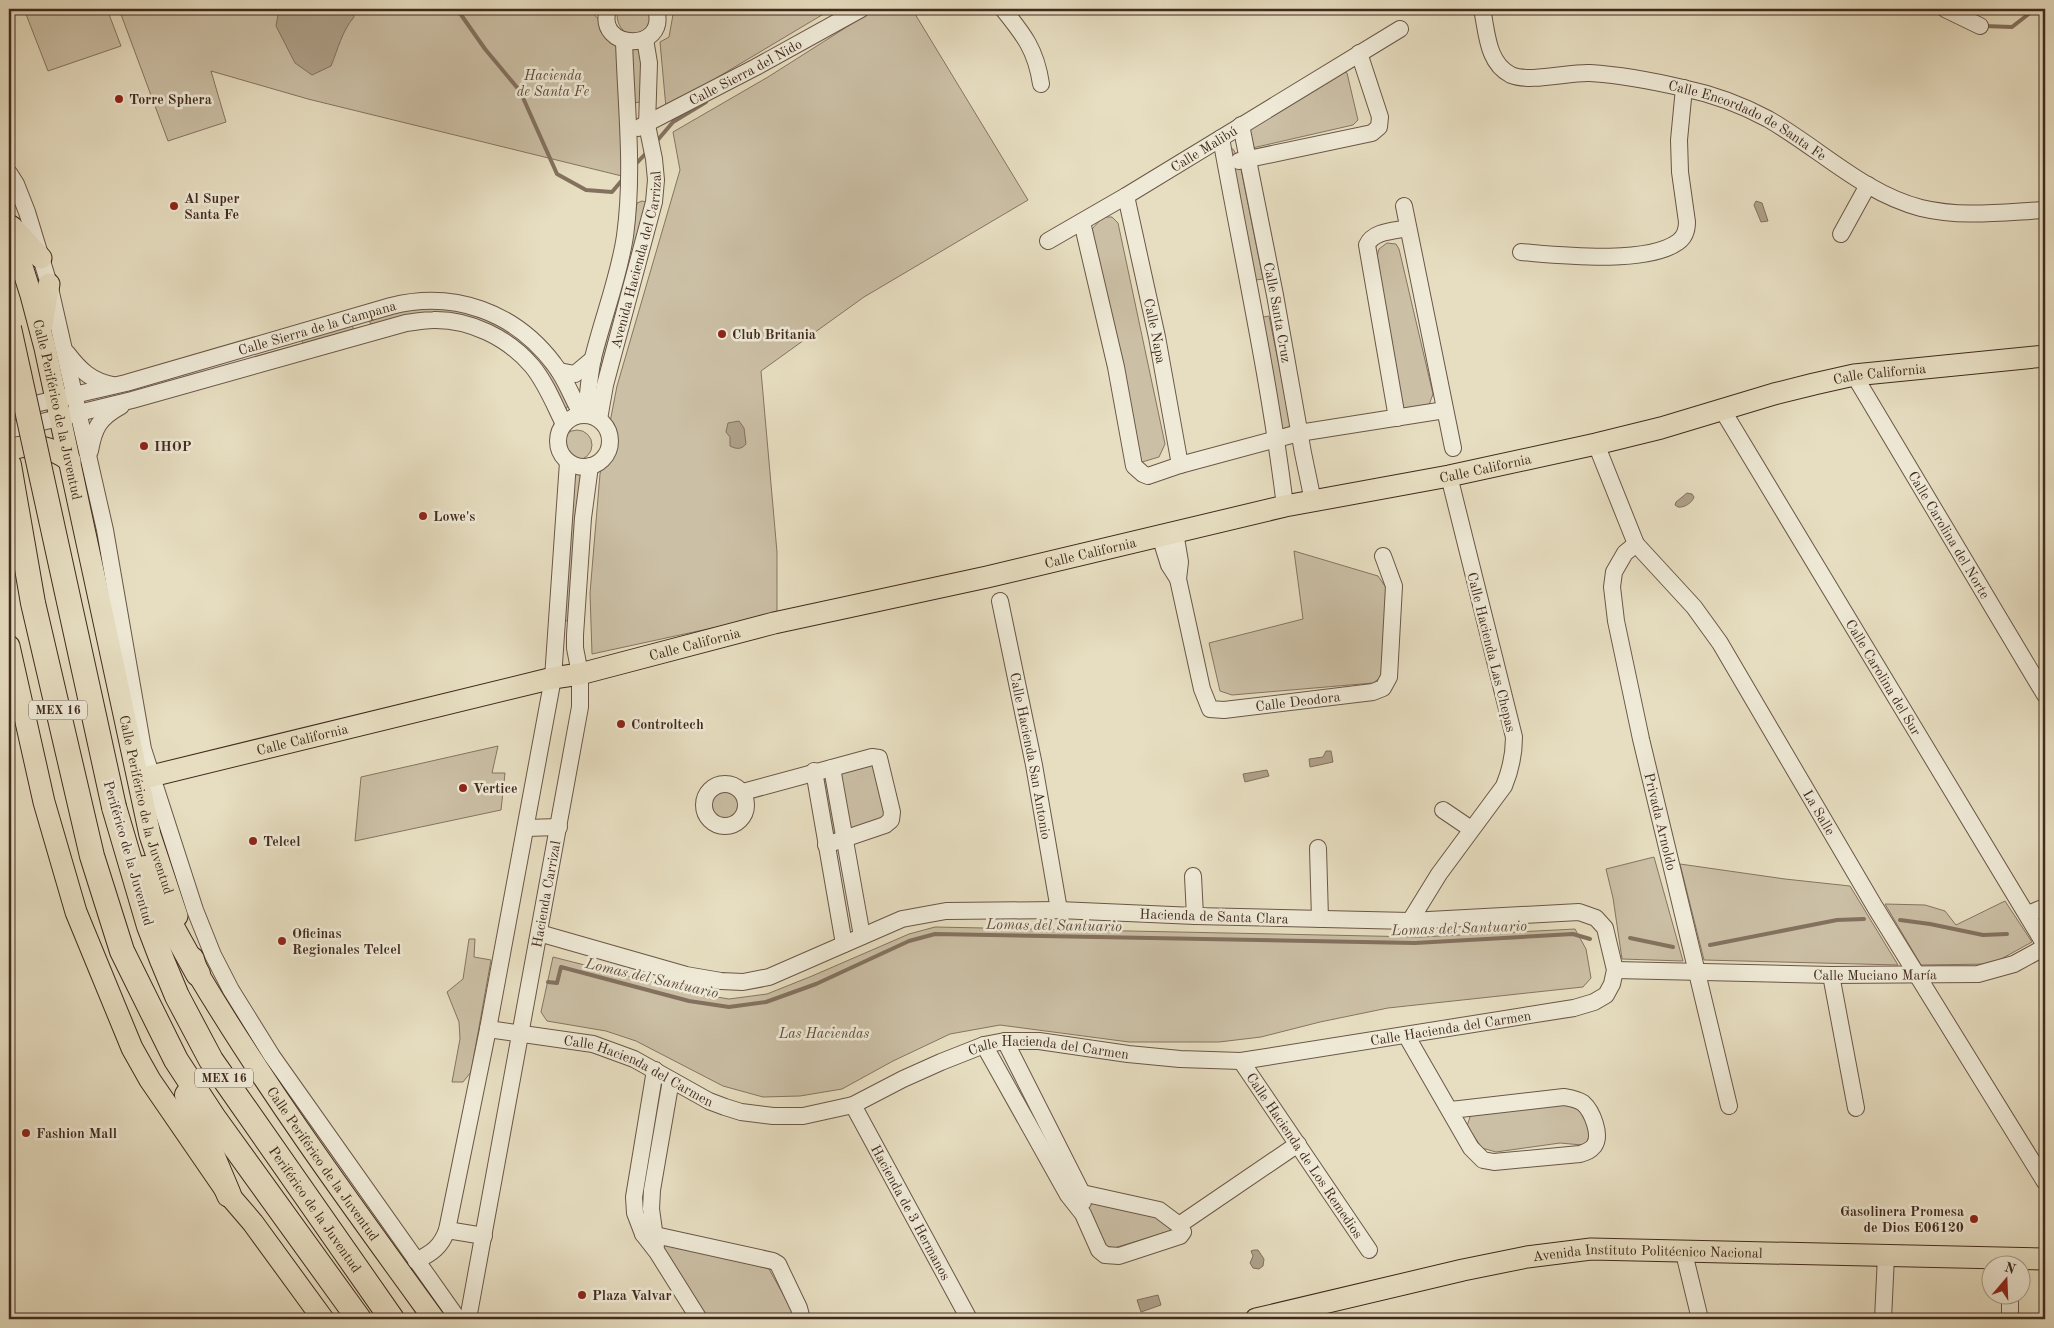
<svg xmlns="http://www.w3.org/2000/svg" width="2054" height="1328" font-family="'Old Standard TT',serif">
	<rect width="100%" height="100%" fill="#e7dec1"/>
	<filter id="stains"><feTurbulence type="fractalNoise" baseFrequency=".004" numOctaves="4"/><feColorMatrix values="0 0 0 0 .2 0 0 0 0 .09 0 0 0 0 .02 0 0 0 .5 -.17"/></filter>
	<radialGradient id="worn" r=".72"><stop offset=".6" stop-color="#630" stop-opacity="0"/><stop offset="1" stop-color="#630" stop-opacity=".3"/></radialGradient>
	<g fill="#cbbfa5" stroke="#867462">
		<path d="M 24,9 L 107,9 L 121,46 L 48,71 Z"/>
		<path d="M 119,9 L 588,9 L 619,39 L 634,179 L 308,99 L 211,71 L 226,122 L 168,141 Z"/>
		<path d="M 618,9 L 655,9 L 650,31 C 644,32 638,34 633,34 C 620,34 615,19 618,9 Z"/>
		<path d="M 674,9 L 832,9 L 666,108 L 660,42 L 669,37 Z"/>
		<path d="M 875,9 L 912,9 L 1028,200 L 864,297 L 761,371 L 777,552 L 777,614 L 592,654 L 590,593 L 600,474 L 617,386 L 680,170 L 673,132 L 768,77 Z"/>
		<path d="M 632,47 L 641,47 L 646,101 L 634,103 Z"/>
		<path d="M 1342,71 L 1347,73 L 1358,120 L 1353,125 L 1248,149 L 1247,130 Z"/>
		<path d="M 1226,148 L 1233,149 L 1239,159 L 1263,279 L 1249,281 Z"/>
		<path d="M 642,201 L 650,203 L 597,407 L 589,404 L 628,259 L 637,203 Z"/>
		<path d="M 1103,217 L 1112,217 L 1118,223 L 1165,444 L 1159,457 L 1142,462 L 1139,458 L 1092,229 Z"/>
		<path d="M 1387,243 L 1396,244 L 1399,249 L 1433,394 L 1429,405 L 1405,408 L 1400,403 L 1377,256 L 1379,249 Z"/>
		<path d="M 437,305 L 468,310 L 521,337 L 550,368 L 568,403 L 567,408 L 563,409 L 478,321 L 371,325 L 368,317 Z"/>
		<path d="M 1269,316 L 1291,426 L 1279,430 L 1258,318 Z"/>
		<path d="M 351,323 L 354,330 L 304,345 L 300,338 Z"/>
		<circle cx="577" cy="445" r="15"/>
		<path d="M 571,468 L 582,469 L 570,620 L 565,621 Z"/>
		<path d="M 1294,551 L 1378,576 L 1387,589 L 1384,675 L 1373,683 L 1232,695 L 1220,691 L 1209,643 L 1303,619 Z"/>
		<path d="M 498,746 L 492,773 L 505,773 L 501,810 L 355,841 L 361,777 Z"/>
		<path d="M 870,763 L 876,766 L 888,814 L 885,819 L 833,836 L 820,774 Z"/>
		<path d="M 728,786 L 742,793 L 745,801 L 740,818 L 727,824 L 713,820 L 706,808 L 711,792 Z"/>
		<path d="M 1654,857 L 1683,961 L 1622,959 L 1613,898 L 1606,869 Z"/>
		<path d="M 1680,864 L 1785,879 L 1850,886 L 1898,965 L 1704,960 Z"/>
		<path d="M 2005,901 L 2032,942 L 1992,964 L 1921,965 L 1885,904 L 1925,905 L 1945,911 L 1956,925 Z"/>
		<path d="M 935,927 L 1420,937 L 1575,929 L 1586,949 L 1591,978 L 1583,987 L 1388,1008 L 1320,1022 L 1261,1037 L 1219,1042 L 1129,1042 L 1000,1025 L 950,1034 L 893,1061 L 842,1089 L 800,1096 L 763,1097 L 723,1086 L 636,1041 L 606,1031 L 547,1021 L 541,1012 L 553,957 L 699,994 L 729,999 L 767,994 L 812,976 L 909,934 Z"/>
		<path d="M 469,939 L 475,939 L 474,957 L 491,960 L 471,1072 L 463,1082 L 452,1082 L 460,1039 L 459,1022 L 447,992 L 463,979 Z"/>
		<path d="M 1567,1100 L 1587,1116 L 1591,1139 L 1582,1145 L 1560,1143 L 1496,1152 L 1482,1148 L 1467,1126 L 1472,1111 Z"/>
		<path d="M 1076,1200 L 1161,1213 L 1177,1229 L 1114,1248 L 1102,1245 Z"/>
		<path d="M 655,1239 L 769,1269 L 794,1314 L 792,1319 L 704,1319 Z"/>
	</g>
	<g fill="#afa18a" stroke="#83715f">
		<path d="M 279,9 L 353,9 L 354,17 C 342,31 338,49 331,66 L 312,75 L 295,63 L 276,26 Z"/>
		<path d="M 1756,201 L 1762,203 L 1768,221 L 1761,222 L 1754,205 Z"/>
		<path d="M 739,421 L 744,428 L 746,444 C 741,450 736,449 730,446 L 730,437 L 726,432 L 728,423 Z"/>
		<path d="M 1687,493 L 1692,494 L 1694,497 C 1692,503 1684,508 1678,507 L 1675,505 L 1676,502 Z"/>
		<path d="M 1326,751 L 1331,751 L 1333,762 L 1310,767 L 1309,759 L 1323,757 Z"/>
		<path d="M 1267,770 L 1269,776 L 1245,782 L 1243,774 Z"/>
		<path d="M 1254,1250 L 1258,1250 L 1264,1259 L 1263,1266 L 1259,1269 L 1253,1268 L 1250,1263 L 1253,1256 L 1251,1251 Z"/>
		<path d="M 1158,1295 L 1161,1305 L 1141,1312 L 1137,1300 Z"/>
	</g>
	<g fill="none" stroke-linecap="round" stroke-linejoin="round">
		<g stroke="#83715f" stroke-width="4">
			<path d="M 457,9 L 485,49 L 520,91 L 557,174 L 586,190 L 612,192 L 623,179"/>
			<path d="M 1984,26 L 2012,27 L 2035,9"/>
			<path d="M 656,142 L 673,122 L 706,102"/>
			<path d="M 634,166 L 648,151"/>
			<path d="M 1900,920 L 1930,924 L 1983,935 L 2007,934"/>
			<path d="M 1630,938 L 1673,947"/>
			<path d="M 1710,945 L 1837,920 L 1864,919"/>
			<path d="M 548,982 L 557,983 L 561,967 L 689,1001 L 729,1007 L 766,1002 L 816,984 L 909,941 L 935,934 L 1415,943 L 1573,934 L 1590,939"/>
		</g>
		<g stroke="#6a5747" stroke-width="18">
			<g id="minor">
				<path d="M 608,9 C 595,51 669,53 656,9"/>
				<path d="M 1003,9 C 1024,35 1036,50 1041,84"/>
				<path id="s1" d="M 1482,9 C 1487,32 1487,63 1511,75 C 1530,83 1569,72 1590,73 C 1621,75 1653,81 1683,88 C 1712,94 1742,105 1768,119 C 1819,148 1863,193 1921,208 C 1962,218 2004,212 2045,210"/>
				<path d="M 1945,9 L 1980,26"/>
				<path id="s2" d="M 1241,125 L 1275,295 L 1303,453 L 1313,501"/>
				<path id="s3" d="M 638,128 L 756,67 L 861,9"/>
				<path d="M 1221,138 C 1243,260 1270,382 1285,506"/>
				<path d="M 1239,161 L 1372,133 L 1379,127 L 1380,117 L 1359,53"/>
				<path d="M 9,173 L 16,184 L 27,212 L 49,284 L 105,530 L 143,749 L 195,910 L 213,955 L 231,990 L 272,1056 L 458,1319"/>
				<path id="s4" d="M 1126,196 L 1157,337 L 1180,465"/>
				<path d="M 1404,206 L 1453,448"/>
				<path d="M 1082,222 L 1116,367 L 1134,466 L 1143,474 L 1148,476 L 1180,465 L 1299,433 L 1445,410"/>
				<path d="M 1841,234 L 1868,185"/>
				<path id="s5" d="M 1048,241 L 1126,196 L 1400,29"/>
				<path d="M 1521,252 C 1559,255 1646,265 1678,242 C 1685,237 1687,229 1687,222 L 1680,172 L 1679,140 L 1684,88"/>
				<path d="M 67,353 C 80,370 91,381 113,385"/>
				<path d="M 559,371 L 575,374 L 593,359"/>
				<path id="s6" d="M 1854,375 L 2045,695"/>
				<path id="s7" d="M 9,410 L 126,383 L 391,306 C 454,290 515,312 554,364 C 566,379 572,398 582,415"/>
				<path id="s8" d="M 1723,411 L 2045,945"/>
				<path d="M 586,415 C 588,396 589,376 593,358 C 603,317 619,277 625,236 C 634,171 626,106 624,41"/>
				<circle cx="584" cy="441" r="26"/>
				<path d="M 1397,418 L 1367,245 C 1373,231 1394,231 1408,228"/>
				<path id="s9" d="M 599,419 L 605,385 L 654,202 L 656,180 L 654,159 L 647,125 L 649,63 L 645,39"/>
				<path d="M 9,430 L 132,400 L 406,323 C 415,322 424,320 433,320 C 470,319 508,338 532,366 C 546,383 554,404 564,424"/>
				<path id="s10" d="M 1596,444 L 1636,544 L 1694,607 L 1720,643 L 1875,907 L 2045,1182"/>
				<path d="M 90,451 C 94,428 99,418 121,406"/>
				<path id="s11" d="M 1175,532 L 1180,562 L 1178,579 L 1202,689 L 1210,709 L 1224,710 L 1373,692 L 1383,688 L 1389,677 L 1394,586 L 1383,556"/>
				<path d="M 1160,536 L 1169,565 L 1178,579"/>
				<path id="s12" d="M 1636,544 L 1625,553 L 1614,572 L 1612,587 L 1616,621 L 1641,739 L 1729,1106"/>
				<path id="s13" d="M 1000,601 L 1034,765 L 1059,910"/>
				<path d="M 832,768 L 862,936"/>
				<path d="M 814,771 L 844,944"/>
				<circle cx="725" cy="805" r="21"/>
				<path d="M 743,792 L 872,757 L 879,758 L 892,812 L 891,820 L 885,825 L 826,845"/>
				<path d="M 1443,810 L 1471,829"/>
				<path d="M 526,828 L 559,827"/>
				<path d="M 1318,848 L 1320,919"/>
				<path d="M 1193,876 L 1195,916"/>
				<path d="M 2028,914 L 2045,907"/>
				<path d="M 1410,921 L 1439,874 L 1504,786 C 1511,769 1514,755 1514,737 L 1449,476"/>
				<path id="s14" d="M 1615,970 L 1831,975 L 1978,974 L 2014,964 L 2045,947"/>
				<path d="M 1831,975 L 1856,1108"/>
				<path id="s15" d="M 488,1029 L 593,1044 L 634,1059 L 709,1101 L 725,1107 L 741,1112 L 773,1116 L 803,1116 L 853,1105 L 903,1079 L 941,1062 L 984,1045 L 1005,1041 L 1039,1041 L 1128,1054 L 1180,1059 L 1241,1061 L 1574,1008 L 1594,1002 L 1606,995 L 1612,984 L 1615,970 L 1605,928 L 1596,918 L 1579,912 L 1410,921 L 1195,916 L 1059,910 L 946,911 L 902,919 L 769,977 L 743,982 L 721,981 L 686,975 L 539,933"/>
				<path d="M 1406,1035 L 1471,1148 L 1483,1160 L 1494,1162 L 1580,1154 C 1586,1152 1590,1151 1594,1146 C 1602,1135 1592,1111 1583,1103 C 1577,1099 1570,1098 1564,1097 L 1451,1110"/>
				<path d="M 1005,1041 L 1082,1193 L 1083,1202"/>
				<path d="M 984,1045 L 1068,1195 L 1083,1214 L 1099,1250 L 1105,1255 L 1119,1256 L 1180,1236 L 1183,1232 L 1179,1225 L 1159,1210 L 1082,1193 L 1068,1195"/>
				<path id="s16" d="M 1241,1061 L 1369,1250"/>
				<path d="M 655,1070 L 638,1173 L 634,1197 L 635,1213 L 643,1234 L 657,1252 L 699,1319"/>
				<path id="s17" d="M 853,1105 L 969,1319"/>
				<path d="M 1179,1225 L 1298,1144"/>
				<path d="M 447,1230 L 484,1236"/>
				<path d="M 643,1234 L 655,1235 L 773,1261 L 778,1264 L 799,1308 L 802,1319"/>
				<path d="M 656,1245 L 651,1209 L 652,1190 L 671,1080"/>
				<path d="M 1684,1253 L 1700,1319"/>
				<path d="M 416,1261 C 432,1253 441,1247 447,1230 L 488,1029 L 553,678 L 568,462"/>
				<path id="s18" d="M 468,1319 L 580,707 L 580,674 L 575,648 L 575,635 L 583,518 L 590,466"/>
				<path d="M 1883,1319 L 1886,1256"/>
				<path d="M 2010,1319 L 2010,1296"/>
			</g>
		</g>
		<g stroke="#412a1e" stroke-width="23">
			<g id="major">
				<path id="s19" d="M 9,225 L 31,295 L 45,348 L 150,835 L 177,916"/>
				<path d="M 12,227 L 41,258"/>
				<path d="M 42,324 L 49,284"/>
				<path d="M 9,450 C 32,442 50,446 70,461"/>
				<path d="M 9,646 L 44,802 L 76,912 L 132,1048 L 150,1080 L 229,1195 L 253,1223 L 323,1319"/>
				<path id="s20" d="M 139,779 L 553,678 L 580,674 L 774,623 L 987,577 L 1285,506 L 1449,476 L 1596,444 L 1661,428 L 1774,394 L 1814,384 L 1854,375 L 2045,356"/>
				<path id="s21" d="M 193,958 L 198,974 C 270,1094 352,1206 434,1319"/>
				<path id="s22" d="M 1256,1319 L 1463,1270 L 1527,1257 L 1591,1249 L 2045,1259"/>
			</g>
		</g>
		<g stroke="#412a1e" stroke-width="26">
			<g id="highway">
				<path d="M 9,465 L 33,603 L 92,856 L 122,951 L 176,1060 L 214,1118 L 359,1319"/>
				<path id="s23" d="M 114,807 L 149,926 L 162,960 L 177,996 L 211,1060 L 392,1319"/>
				<path d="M 145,868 L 172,927 L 198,974"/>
				<path d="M 187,1095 L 229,1195"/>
			</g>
		</g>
		<use href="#minor" stroke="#efead7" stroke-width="16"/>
		<use href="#major" stroke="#e7dec1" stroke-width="21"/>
		<use href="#highway" stroke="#e7dec1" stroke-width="24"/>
		<g stroke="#412a1e" stroke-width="26" stroke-linecap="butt">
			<path id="highway-bridge" d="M 9,328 L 114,807"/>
		</g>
		<use href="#highway-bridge" stroke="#e7dec1" stroke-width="24"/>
	</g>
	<g fill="#8f2418" stroke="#efead7" stroke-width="2">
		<circle cx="119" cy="99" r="5"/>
		<circle cx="174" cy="206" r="5"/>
		<circle cx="722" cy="334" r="5"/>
		<circle cx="144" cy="446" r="5"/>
		<circle cx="423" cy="516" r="5"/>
		<circle cx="621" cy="724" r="5"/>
		<circle cx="463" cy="788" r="5"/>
		<circle cx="253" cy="841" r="5"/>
		<circle cx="282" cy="941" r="5"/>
		<circle cx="26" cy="1133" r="5"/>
		<circle cx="1974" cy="1219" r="5"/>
		<circle cx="582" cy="1295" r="5"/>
	</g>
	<g text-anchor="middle" stroke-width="5" stroke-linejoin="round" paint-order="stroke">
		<g fill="#efead7" stroke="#756456" stroke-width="1">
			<rect x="29" y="700.5" width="58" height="19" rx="4"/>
			<rect x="195" y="1068.5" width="58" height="19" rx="4"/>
		</g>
		<g font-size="12" font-weight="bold" fill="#412a1e">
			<text x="58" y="714">MEX 16</text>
			<text x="224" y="1082">MEX 16</text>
		</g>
		<g font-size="14" fill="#412a1e" stroke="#efead7">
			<text dy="5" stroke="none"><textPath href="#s3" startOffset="121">Calle Sierra del Nido</textPath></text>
			<text dy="5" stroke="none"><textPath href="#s1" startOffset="321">Calle Encordado de Santa Fe</textPath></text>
			<text dy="5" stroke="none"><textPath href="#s5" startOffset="181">Calle Malibú</textPath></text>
			<text dy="5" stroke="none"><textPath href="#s9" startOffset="164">Avenida Hacienda del Carrizal</textPath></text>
			<text dy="5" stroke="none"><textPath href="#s2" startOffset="191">Calle Santa Cruz</textPath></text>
			<text dy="5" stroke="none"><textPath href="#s7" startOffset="319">Calle Sierra de la Campana</textPath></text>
			<text dy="5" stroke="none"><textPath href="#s4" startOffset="138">Calle Napa</textPath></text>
			<text dy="5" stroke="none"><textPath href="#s20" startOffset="1788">Calle California</textPath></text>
			<text dy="5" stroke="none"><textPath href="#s19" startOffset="191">Calle Periférico de la Juventud</textPath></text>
			<text dy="5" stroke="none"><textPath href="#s20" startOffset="1382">Calle California</textPath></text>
			<text dy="5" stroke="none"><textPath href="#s6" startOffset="186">Calle Carolina del Norte</textPath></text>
			<text dy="5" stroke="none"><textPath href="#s20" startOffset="978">Calle California</textPath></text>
			<text dy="5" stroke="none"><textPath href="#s20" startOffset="572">Calle California</textPath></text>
			<text transform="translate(1492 652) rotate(76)" y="5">Calle Hacienda Las Chepas</text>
			<text dy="5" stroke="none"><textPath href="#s8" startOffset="311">Calle Carolina del Sur</textPath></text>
			<text dy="5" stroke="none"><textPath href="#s11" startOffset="270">Calle Deodora</textPath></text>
			<text dy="5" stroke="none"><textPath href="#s20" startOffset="168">Calle California</textPath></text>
			<text dy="5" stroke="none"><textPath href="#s13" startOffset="158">Calle Hacienda San Antonio</textPath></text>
			<text dy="5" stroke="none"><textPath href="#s19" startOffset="596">Calle Periférico de la Juventud</textPath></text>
			<text dy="5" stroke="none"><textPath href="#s10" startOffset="434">La Salle</textPath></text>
			<text dy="5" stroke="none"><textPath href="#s12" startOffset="291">Privada Arnoldo</textPath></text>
			<text transform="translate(129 853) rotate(74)" y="5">Periférico de la Juventud</text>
			<text dy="5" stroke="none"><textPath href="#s18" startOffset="432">Hacienda Carrizal</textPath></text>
			<text transform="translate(1214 916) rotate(2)" y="5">Hacienda de Santa Clara</text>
			<text dy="5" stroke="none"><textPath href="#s14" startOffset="260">Calle Muciano María</textPath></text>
			<text dy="5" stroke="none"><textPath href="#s15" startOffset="998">Calle Hacienda del Carmen</textPath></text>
			<text dy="5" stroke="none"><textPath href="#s15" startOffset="592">Calle Hacienda del Carmen</textPath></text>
			<text dy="5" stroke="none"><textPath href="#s15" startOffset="158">Calle Hacienda del Carmen</textPath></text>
			<text dy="5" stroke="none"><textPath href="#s16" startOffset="114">Calle Hacienda de Los Remedios</textPath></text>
			<text dy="5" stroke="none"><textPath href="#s21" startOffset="244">Calle Periférico de la Juventud</textPath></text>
			<text dy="5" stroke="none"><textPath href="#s23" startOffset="454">Periférico de la Juventud</textPath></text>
			<text dy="5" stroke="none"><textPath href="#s17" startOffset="122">Hacienda de 3 Hermanos</textPath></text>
			<text dy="5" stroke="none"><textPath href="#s22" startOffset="399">Avenida Instituto Politécnico Nacional</textPath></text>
		</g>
		<g font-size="14" font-style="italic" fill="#5d4839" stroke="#efead7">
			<text x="553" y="80">Hacienda<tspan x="553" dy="16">de Santa Fe</tspan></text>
			<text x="824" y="1038">Las Haciendas</text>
		</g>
		<g font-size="14" font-weight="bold" fill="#412a1e" stroke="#efead7" text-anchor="start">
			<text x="129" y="104">Torre Sphera</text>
			<text x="184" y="203">Al Super<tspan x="184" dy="16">Santa Fe</tspan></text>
			<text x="732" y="339">Club Britania</text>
			<text x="154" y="451">IHOP</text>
			<text x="433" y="521">Lowe's</text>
			<text x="631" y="729">Controltech</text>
			<text x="473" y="793">Vertice</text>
			<text x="263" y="846">Telcel</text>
			<text x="292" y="938">Oficinas<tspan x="292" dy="16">Regionales Telcel</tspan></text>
			<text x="36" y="1138">Fashion Mall</text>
			<text x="1964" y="1216" text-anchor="end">Gasolinera Promesa<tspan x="1964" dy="16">de Dios E06120</tspan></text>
			<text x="592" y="1300">Plaza Valvar</text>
		</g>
		<g font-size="15" font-style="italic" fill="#624e3e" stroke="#efead7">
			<text transform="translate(1054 925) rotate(1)" y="5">Lomas del Santuario</text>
			<text transform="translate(1459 928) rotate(-2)" y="5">Lomas del Santuario</text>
			<text transform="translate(652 978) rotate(13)" y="5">Lomas del Santuario</text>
		</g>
	</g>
	<rect width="2054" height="1328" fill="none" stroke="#e7dec1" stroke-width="30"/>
	<rect x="10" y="10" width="2034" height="1308" fill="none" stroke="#412a1e" stroke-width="2.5"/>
	<rect x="15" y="15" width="2024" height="1298" fill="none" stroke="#412a1e"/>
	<g transform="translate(2006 1280) rotate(19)"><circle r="24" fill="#efead7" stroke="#a99d8d"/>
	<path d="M0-4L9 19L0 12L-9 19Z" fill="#8f2418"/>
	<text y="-8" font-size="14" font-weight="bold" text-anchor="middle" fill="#412a1e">N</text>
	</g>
	<rect width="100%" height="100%" filter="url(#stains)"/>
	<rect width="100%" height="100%" fill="url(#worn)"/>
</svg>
